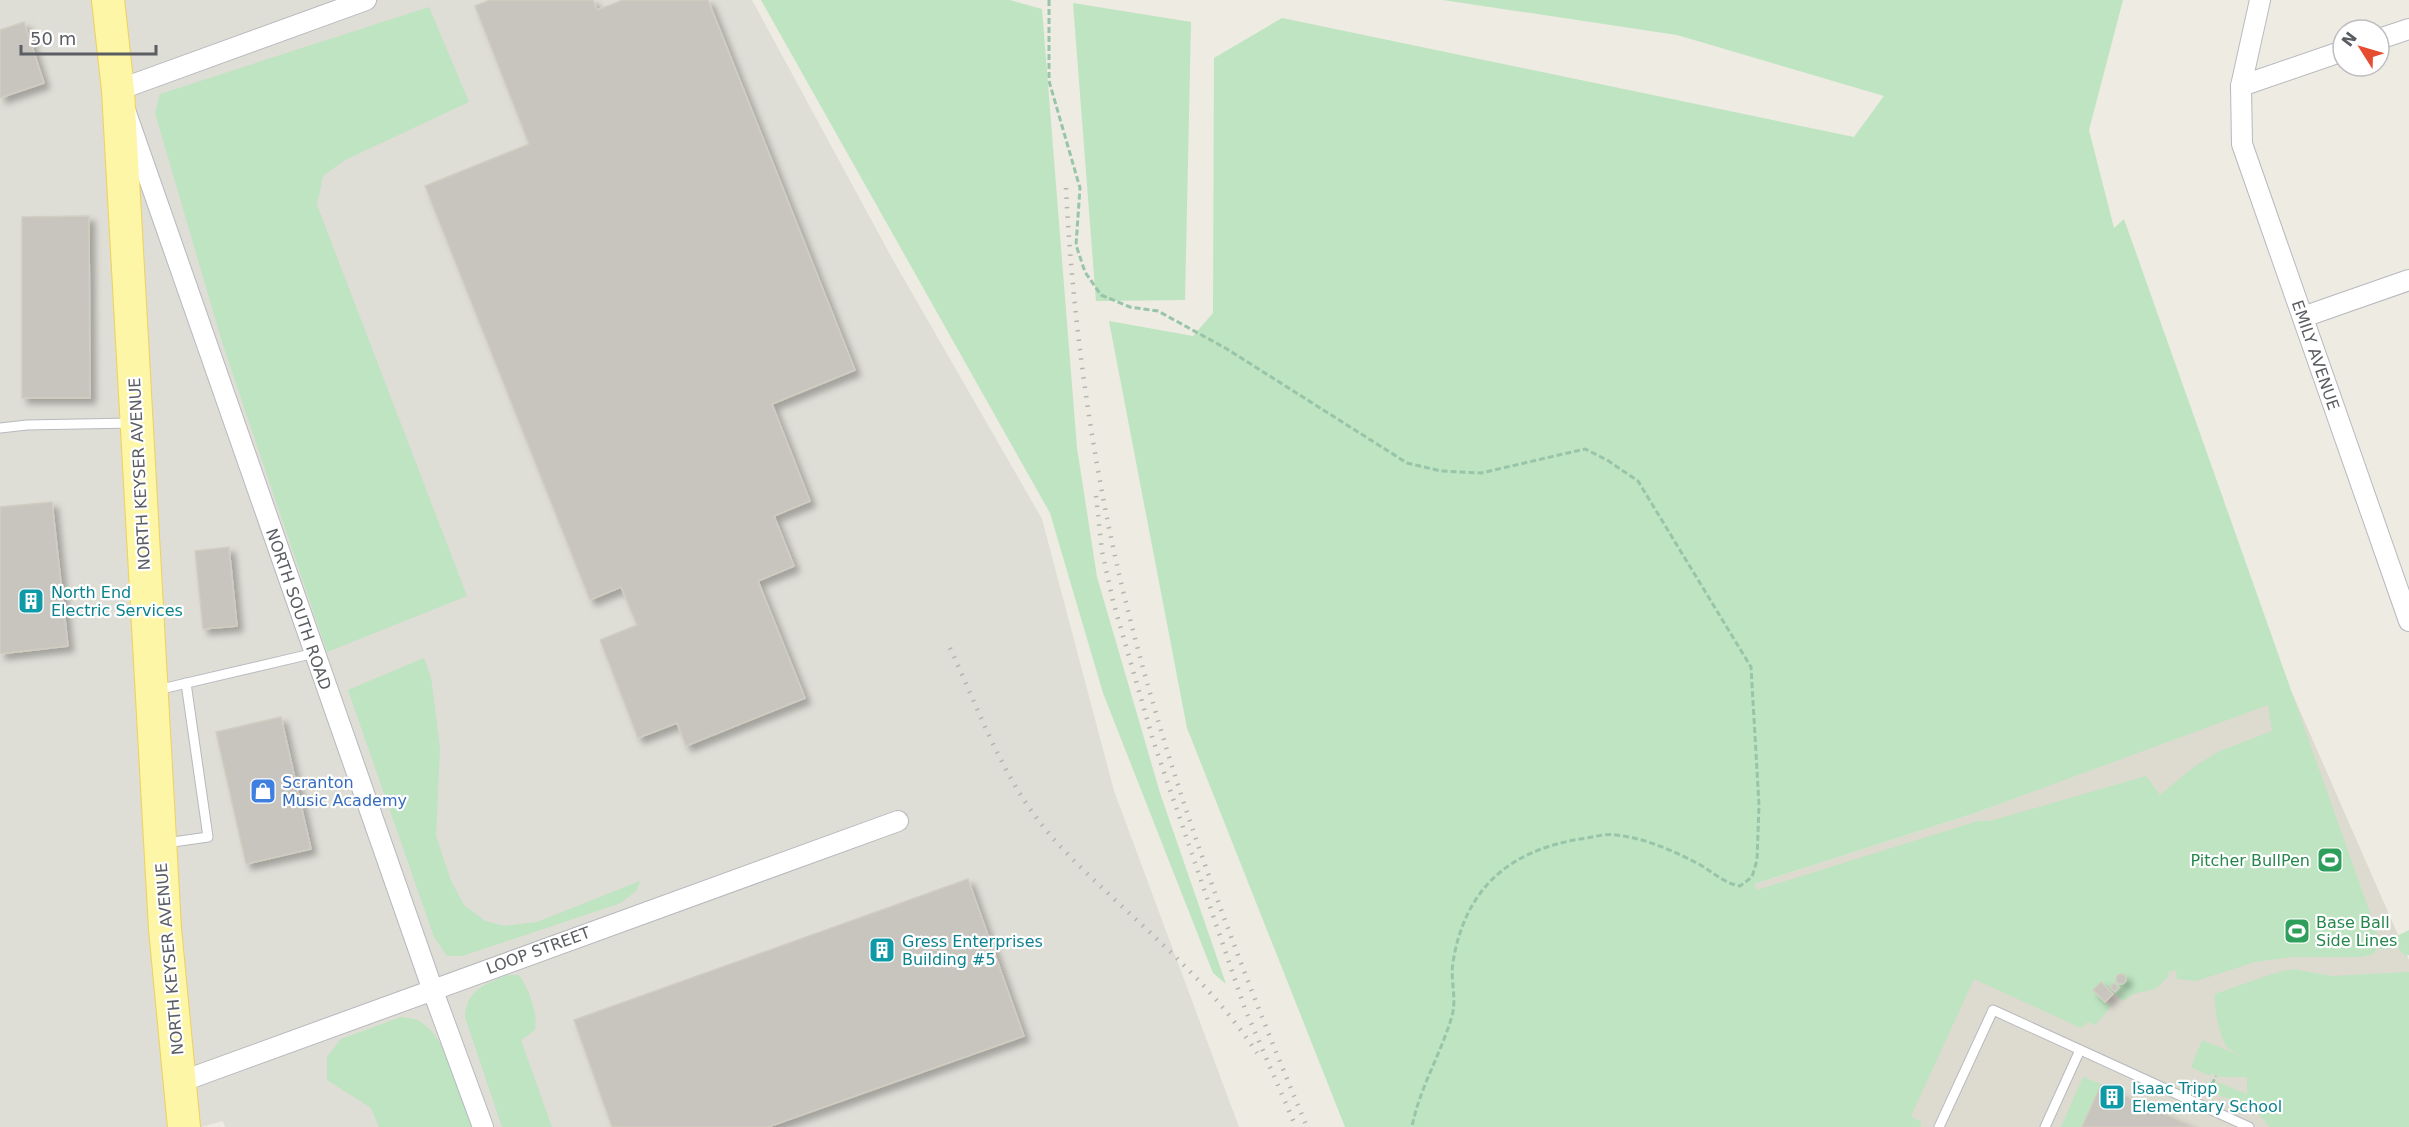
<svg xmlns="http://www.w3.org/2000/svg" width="2409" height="1127" font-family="'DejaVu Sans',sans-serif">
	<defs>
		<filter id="shadow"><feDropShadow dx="5.5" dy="5.5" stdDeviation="3" flood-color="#0004"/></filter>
	</defs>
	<rect width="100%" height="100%" fill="#edebe2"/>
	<path fill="#deddd6" d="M 0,0 L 752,0 L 893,260 L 1042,519 L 1114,791 L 1239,1127 L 225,1127 L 223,1121 L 201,1127 L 0,1127 Z"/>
	<path fill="#dddad0" d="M 2293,695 L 2409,960 L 2409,1127 L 1767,1127 L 1754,884 L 1975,813 Z"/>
	<g fill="#bee4c1" fill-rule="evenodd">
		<path d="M 761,0 L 1010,0 L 1042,9 L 1077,448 L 1097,577 L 1160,793 L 1226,984 L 1213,973 L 1103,693 L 1050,513 Z"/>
		<path d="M 1443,0 L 2123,0 L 2089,130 L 2114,228 L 2124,219 L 2370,913 L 2379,939 L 2387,937 L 2394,948 L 2377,949 L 2373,954 L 2362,957 L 2292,957 L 2255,962 L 2196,981 L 2177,979 L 2176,970 L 2168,972 L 2169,976 L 2155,989 L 2133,994 L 2123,1001 L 2101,982 L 2093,990 L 2110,1006 L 2109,1009 L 2095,1025 L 2088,1022 L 2081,1028 L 1974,979 L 1911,1116 L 1921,1122 L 1921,1127 L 1345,1127 L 1187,728 L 1109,321 L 1193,336 L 1213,313 L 1214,58 L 1282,18 L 1854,137 L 1884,96 L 1677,35 ZM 2268,705 L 2272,731 L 2220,751 L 2195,766 L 2160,795 L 2146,776 L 1990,821 L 1978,821 L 1757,890 L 1754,884 L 1975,813 Z"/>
		<path d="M 1073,3 L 1191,22 L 1185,300 L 1096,301 Z"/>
		<path d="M 429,7 L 469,102 L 345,160 L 323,176 L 317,205 L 467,596 L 327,652 L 223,345 L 155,113 L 160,94 Z"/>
		<path d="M 424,658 L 431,677 L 440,748 L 436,836 L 451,881 L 464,905 L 485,921 L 504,926 L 537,922 L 640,881 L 637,890 L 621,903 L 462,956 L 447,956 L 434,937 L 348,690 Z"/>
		<path d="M 2409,930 L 2409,955 L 2405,956 L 2391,939 Z"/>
		<path d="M 2293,969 L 2331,976 L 2409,972 L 2409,1127 L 2269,1127 C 2257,1106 2234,1101 2213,1093 L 2217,1082 L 2247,1094 L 2247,1077 L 2220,1077 L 2212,1073 L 2210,1076 L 2191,1067 L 2202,1040 L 2244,1057 C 2239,1054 2231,1051 2227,1047 C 2220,1039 2213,1004 2215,994 L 2272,974 Z"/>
		<path d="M 508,975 L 519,975 C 529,989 538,1014 535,1030 L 521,1040 L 552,1127 L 502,1127 L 465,1017 C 466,990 486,983 508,975 Z"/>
		<path d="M 401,1017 C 406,1018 415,1018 419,1021 C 447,1036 464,1098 474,1127 L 379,1127 L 371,1108 L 327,1080 L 327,1057 L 341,1039 Z"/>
		<path d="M 2083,1077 L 2101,1084 L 2081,1127 L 2061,1127 Z"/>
	</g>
	<g fill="#c8c5bf" stroke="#d1cdc0" stroke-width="1.5" filter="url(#shadow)">
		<path d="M 490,0 L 593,0 L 597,10 L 623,0 L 708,0 L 855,370 L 772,404 L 810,501 L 774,516 L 794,566 L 758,581 L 805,698 L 686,746 L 677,723 L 638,738 L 600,640 L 637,625 L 621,587 L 590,600 L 425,186 L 529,144 L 475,6 Z"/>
		<path d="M 24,22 L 44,83 L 0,98 L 0,30 Z"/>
		<path d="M 89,216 L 90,398 L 22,398 L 22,217 Z"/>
		<path d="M 52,502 L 68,646 L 0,654 L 0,507 Z"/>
		<path d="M 229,547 L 237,626 L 203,629 L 195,551 Z"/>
		<path d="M 281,717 L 311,849 L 246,864 L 216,732 Z"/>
		<path d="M 968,879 L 1024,1036 L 768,1127 L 612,1127 L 574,1020 Z"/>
		<circle cx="2121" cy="979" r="5"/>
		<path d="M 2101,982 L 2113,994 L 2105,1002 L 2093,990 Z"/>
		<path d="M 2114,983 L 2119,987 L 2115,992 L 2110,987 Z"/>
		<path d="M 2101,1085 L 2174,1118 L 2193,1127 L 2082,1127 Z"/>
	</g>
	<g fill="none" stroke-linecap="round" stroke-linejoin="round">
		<g stroke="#b7b9be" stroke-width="11">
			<g id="service">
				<path d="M 0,428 L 27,425 L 132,423"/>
				<path d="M 157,690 L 315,653"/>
				<path d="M 166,843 L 208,837 L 186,683"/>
				<path d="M 1939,1127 L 1993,1010 L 2249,1127"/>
				<path d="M 2045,1127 L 2080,1050"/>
			</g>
		</g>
		<g stroke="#b7b9be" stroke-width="22">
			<g id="minor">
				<path d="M 366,0 L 118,90 L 437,1002 L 483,1127"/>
				<path d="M 2260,0 L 2241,86 L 2242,144 L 2409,621"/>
				<path d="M 2379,39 L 2409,29"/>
				<path d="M 2241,86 L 2343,51"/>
				<path d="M 2303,317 L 2409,280"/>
				<path d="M 180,1082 L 898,821"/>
			</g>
		</g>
		<g stroke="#efd159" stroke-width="34">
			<path id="primary" d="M 108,0 L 118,90 L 165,929 L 184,1127"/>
		</g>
		<g stroke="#98c5a9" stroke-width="3" stroke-dasharray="6 3" stroke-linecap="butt">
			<path d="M 1049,0 L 1049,81 L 1080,188 L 1076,245 L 1085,272 L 1101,295 L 1130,307 L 1158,311 L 1227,349 L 1407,463 L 1441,471 L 1481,473 L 1585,449 L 1607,460 L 1638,481 L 1751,667 L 1759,805 L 1757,860 L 1752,877 L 1740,886 C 1723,883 1712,871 1697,863 C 1671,850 1645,838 1616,835 C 1604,833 1591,838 1580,839 C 1508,851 1465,889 1453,962 C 1450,979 1457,999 1452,1016 C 1441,1054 1419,1089 1412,1127"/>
			<path d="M 2208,1093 L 2216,1076"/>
		</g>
		<use href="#service" stroke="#fff" stroke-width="9"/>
		<use href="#minor" stroke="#fff" stroke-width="20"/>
		<use href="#primary" stroke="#fdf6a6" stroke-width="32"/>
		<g stroke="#b3b4b4" stroke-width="4.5" stroke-dasharray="1.5 8" stroke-linecap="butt">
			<path d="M 1066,188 C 1072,308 1088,430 1113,547 C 1157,747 1228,939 1307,1127"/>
			<path d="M 1096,496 L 1102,551 L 1113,601 L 1153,740 L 1245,1009 L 1296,1127"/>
			<path d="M 950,648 C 978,708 1001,774 1042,825 C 1064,853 1090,876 1115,900 C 1167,948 1218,994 1257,1053"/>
		</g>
	</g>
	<defs>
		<g id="building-square" transform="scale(1.35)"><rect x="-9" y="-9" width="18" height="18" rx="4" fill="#0f9aa8" stroke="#fff"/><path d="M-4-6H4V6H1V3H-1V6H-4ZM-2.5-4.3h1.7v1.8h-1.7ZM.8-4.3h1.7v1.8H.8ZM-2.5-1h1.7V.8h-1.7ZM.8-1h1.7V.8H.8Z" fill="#fff"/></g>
		<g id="shop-square" transform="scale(1.35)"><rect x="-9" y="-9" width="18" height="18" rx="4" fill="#3f7fe0" stroke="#fff"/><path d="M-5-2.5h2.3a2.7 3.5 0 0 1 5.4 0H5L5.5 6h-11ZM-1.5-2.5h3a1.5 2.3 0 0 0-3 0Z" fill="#fff"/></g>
		<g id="stadium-square" transform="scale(1.35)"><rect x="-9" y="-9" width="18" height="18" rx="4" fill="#2e9e5b" stroke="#fff"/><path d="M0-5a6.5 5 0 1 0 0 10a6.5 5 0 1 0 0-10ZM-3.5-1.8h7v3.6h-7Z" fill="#fff"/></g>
	</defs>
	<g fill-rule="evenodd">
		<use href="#building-square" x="31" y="601"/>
		<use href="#shop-square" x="263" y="791"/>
		<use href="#stadium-square" x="2330" y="860"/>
		<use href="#stadium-square" x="2297" y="931"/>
		<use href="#building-square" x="882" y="950"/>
		<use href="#building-square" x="2112" y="1097"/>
	</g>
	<g text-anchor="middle" stroke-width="4.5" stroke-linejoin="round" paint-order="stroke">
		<g font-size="16" fill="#5a5d62" stroke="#fff">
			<text transform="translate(2316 355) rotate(71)" y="6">EMILY AVENUE</text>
			<text transform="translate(139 474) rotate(-93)" y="6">NORTH KEYSER AVENUE</text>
			<text transform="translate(299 609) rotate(71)" y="6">NORTH SOUTH ROAD</text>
			<text transform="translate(538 950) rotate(-20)" y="6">LOOP STREET</text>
			<text transform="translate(169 959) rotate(-95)" y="6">NORTH KEYSER AVENUE</text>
		</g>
		<g font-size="16" fill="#0d838f" stroke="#fff" text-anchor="start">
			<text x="51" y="598">North End<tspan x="51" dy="18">Electric Services</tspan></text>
			<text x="902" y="947">Gress Enterprises<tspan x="902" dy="18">Building #5</tspan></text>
			<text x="2132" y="1094">Isaac Tripp<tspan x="2132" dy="18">Elementary School</tspan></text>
		</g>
		<g font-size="16" fill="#366cbe" stroke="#fff" text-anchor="start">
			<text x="282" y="788">Scranton<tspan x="282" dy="18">Music Academy</tspan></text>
		</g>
		<g font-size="16" fill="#27864d" stroke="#fff" text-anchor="end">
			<text x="2310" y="866">Pitcher BullPen</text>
			<text x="2316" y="928" text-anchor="start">Base Ball<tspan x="2316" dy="18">Side Lines</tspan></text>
		</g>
	</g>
	<g transform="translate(2361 48) rotate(307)"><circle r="28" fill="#ffffff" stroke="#bdbec0" stroke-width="1.5"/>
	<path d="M0-4.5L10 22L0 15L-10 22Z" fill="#e64c2f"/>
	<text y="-9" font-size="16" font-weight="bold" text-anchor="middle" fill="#5a5d62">N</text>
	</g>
	<path d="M21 45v9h135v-9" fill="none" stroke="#5a5d62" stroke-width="3"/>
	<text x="30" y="45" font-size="18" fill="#5a5d62" stroke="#ffffff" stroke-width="4.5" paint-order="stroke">50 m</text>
</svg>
